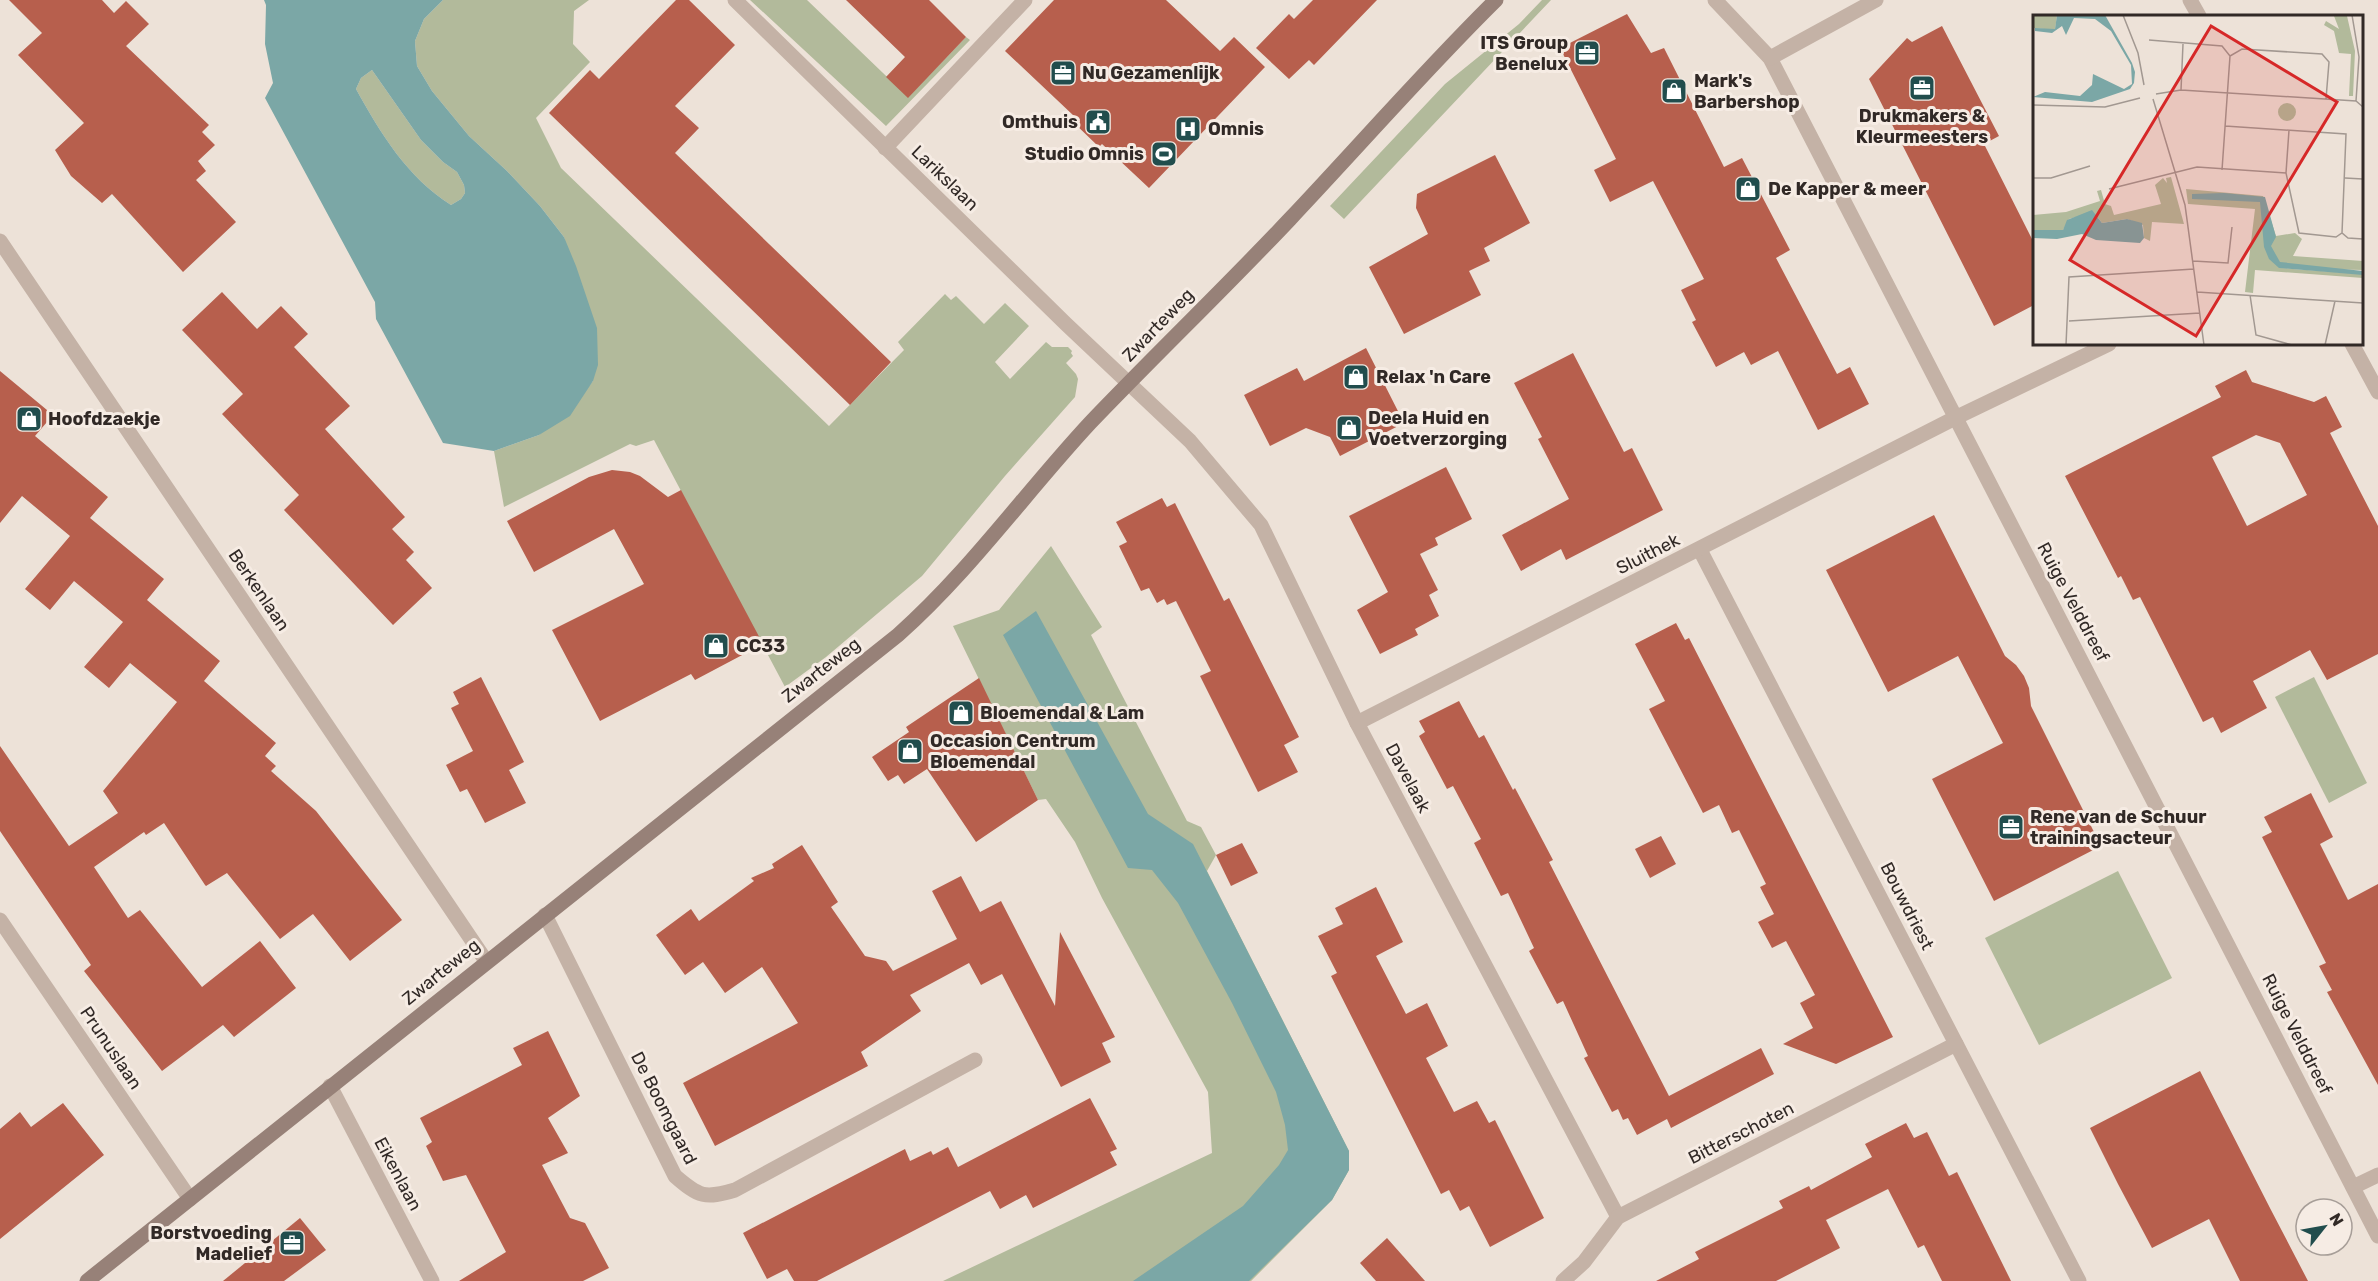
<svg xmlns="http://www.w3.org/2000/svg" width="2378" height="1281" font-family="Rubik,sans-serif">
	<rect width="100%" height="100%" fill="#ede2d8"/>
	<g fill="#b2ba9b">
		<path d="M 443,0 L 589,0 L 574,11 L 573,44 L 590,62 L 536,118 L 561,168 L 829,426 L 904,350 L 898,342 L 945,294 L 951,300 L 956,296 L 984,324 L 1005,303 L 1029,326 L 995,362 L 1010,379 L 1046,342 L 1052,347 L 1068,347 L 1072,351 L 1071,353 L 1073,356 L 1066,363 L 1076,374 L 1078,379 L 1075,397 L 1005,476 L 922,576 L 826,657 L 785,687 L 654,440 L 636,446 L 630,444 L 504,507 L 494,451 L 539,435 L 581,396 L 593,381 L 564,237 L 540,206 L 507,171 L 469,136 L 432,91 L 417,66 L 415,41 L 424,19 Z"/>
		<path d="M 750,0 L 807,0 L 908,97 L 966,37 L 970,40 L 886,126 Z"/>
		<path d="M 1542,0 L 1551,0 L 1344,219 L 1330,206 L 1445,84 L 1519,24 Z"/>
		<path d="M 372,70 L 421,140 L 443,162 L 457,172 L 464,185 L 465,193 L 461,199 L 451,205 C 407,177 381,134 356,89 L 361,78 Z"/>
		<path d="M 1051,546 L 1102,627 L 1091,635 L 1187,821 L 1201,827 L 1216,855 L 1207,871 L 1349,1151 L 1349,1170 L 1332,1200 L 1251,1281 L 943,1281 L 1212,1153 L 1208,1092 L 1102,898 L 1075,842 L 1046,799 L 1038,800 L 953,626 L 999,610 Z"/>
		<path d="M 2314,677 L 2367,783 L 2329,803 L 2275,697 Z"/>
		<path d="M 2118,871 L 2172,978 L 2039,1045 L 1985,938 Z"/>
	</g>
	<g fill="#7ba7a6" fill-rule="evenodd">
		<path d="M 264,0 L 443,0 L 424,19 L 415,41 L 417,66 L 432,91 L 469,136 L 507,171 L 540,206 L 564,237 L 576,266 L 597,328 L 598,365 L 593,381 L 570,416 L 539,435 L 494,451 L 443,443 L 376,319 L 375,302 L 265,98 L 273,83 L 265,44 L 266,5 ZM 372,70 L 421,140 L 443,162 L 457,172 L 464,185 L 465,193 L 461,199 L 451,205 C 407,177 381,134 356,89 L 361,78 Z"/>
		<path d="M 1036,611 L 1148,814 L 1193,844 L 1349,1151 L 1349,1170 L 1332,1200 L 1249,1281 L 1133,1281 L 1243,1206 L 1279,1165 L 1288,1150 L 1285,1125 L 1276,1092 L 1232,1003 L 1178,903 L 1152,870 L 1128,868 L 1003,635 Z"/>
	</g>
	<g fill="#b75f4d" fill-rule="evenodd">
		<path d="M 9,0 L 102,0 L 114,13 L 126,1 L 149,24 L 126,46 L 209,125 L 202,132 L 215,145 L 198,161 L 206,171 L 196,180 L 236,222 L 183,272 L 112,194 L 102,203 L 71,176 L 55,150 L 84,123 L 18,55 L 42,33 Z"/>
		<path d="M 676,0 L 689,0 L 735,45 L 675,106 L 699,128 L 675,153 L 891,362 L 850,405 L 549,113 L 590,70 L 599,79 Z"/>
		<path d="M 846,0 L 929,0 L 966,37 L 908,98 L 886,77 L 905,57 Z"/>
		<path d="M 1054,0 L 1166,0 L 1220,51 L 1234,37 L 1265,67 L 1149,188 L 1102,144 L 1099,147 L 1071,120 L 1074,116 L 1005,51 Z"/>
		<path d="M 1313,0 L 1377,0 L 1314,65 L 1309,60 L 1289,79 L 1256,48 L 1289,14 L 1294,19 Z"/>
		<path d="M 1627,14 L 1651,53 L 1664,48 L 1724,167 L 1742,158 L 1790,250 L 1776,258 L 1837,374 L 1850,367 L 1869,404 L 1818,430 L 1778,351 L 1751,365 L 1744,352 L 1716,367 L 1692,322 L 1696,320 L 1681,290 L 1704,279 L 1653,181 L 1610,202 L 1594,170 L 1616,159 L 1560,48 Z"/>
		<path d="M 1942,26 L 1999,136 L 1984,144 L 2034,243 L 2034,305 L 1994,326 L 1869,79 L 1907,38 L 1912,42 Z"/>
		<path d="M 1495,155 L 1530,223 L 1484,248 L 1490,261 L 1469,271 L 1481,295 L 1404,334 L 1369,267 L 1428,234 L 1416,208 L 1417,194 Z"/>
		<path d="M 222,292 L 257,329 L 281,306 L 308,334 L 294,347 L 350,406 L 325,429 L 405,517 L 392,529 L 414,552 L 406,560 L 432,588 L 393,625 L 284,510 L 299,495 L 222,414 L 243,394 L 182,330 Z"/>
		<path d="M 1366,348 L 1404,423 L 1340,456 L 1330,437 L 1306,428 L 1270,446 L 1244,395 L 1297,368 L 1304,381 Z"/>
		<path d="M 1573,353 L 1624,452 L 1632,448 L 1663,510 L 1566,560 L 1561,549 L 1521,571 L 1502,535 L 1569,499 L 1538,439 L 1542,437 L 1514,383 Z"/>
		<path d="M 2246,370 L 2252,382 L 2314,402 L 2326,396 L 2342,427 L 2330,433 L 2378,526 L 2378,654 L 2327,680 L 2310,650 L 2253,681 L 2267,708 L 2221,733 L 2213,717 L 2203,722 L 2140,597 L 2133,600 L 2121,576 L 2118,578 L 2065,476 L 2221,397 L 2215,386 ZM 2256,435 L 2280,443 L 2307,495 L 2247,526 L 2212,457 Z"/>
		<path d="M 0,371 L 53,415 L 35,436 L 108,497 L 90,518 L 164,579 L 147,600 L 220,661 L 204,681 L 276,743 L 265,756 L 276,766 L 271,771 L 316,811 L 402,920 L 350,961 L 313,914 L 280,939 L 227,873 L 206,886 L 205,885 L 164,823 L 146,835 L 144,832 L 94,867 L 128,918 L 140,910 L 202,987 L 260,941 L 296,988 L 234,1037 L 223,1025 L 162,1071 L 84,971 L 91,965 L 0,831 L 0,746 L 69,846 L 118,813 L 103,791 L 177,702 L 130,663 L 109,688 L 84,667 L 123,622 L 74,581 L 50,610 L 25,589 L 70,536 L 22,496 L 0,523 Z"/>
		<path d="M 1446,467 L 1472,519 L 1435,538 L 1438,545 L 1420,554 L 1438,590 L 1429,595 L 1439,616 L 1415,629 L 1418,635 L 1380,654 L 1357,610 L 1388,592 L 1349,516 Z"/>
		<path d="M 612,470 L 630,472 L 640,476 L 668,497 L 681,490 L 763,644 L 695,680 L 691,674 L 600,721 L 552,630 L 644,584 L 614,529 L 534,572 L 507,521 L 589,477 Z"/>
		<path d="M 1162,498 L 1167,507 L 1175,503 L 1224,601 L 1229,598 L 1299,737 L 1284,745 L 1298,772 L 1258,792 L 1200,676 L 1211,671 L 1176,601 L 1167,605 L 1164,599 L 1157,603 L 1149,588 L 1141,591 L 1119,546 L 1127,542 L 1116,522 Z"/>
		<path d="M 1934,515 L 2005,656 L 2016,665 L 2024,676 L 2029,688 L 2031,706 L 2101,846 L 1994,901 L 1932,779 L 2003,743 L 1958,656 L 1888,692 L 1826,570 Z"/>
		<path d="M 1676,623 L 1685,640 L 1689,638 L 1893,1037 L 1836,1064 L 1783,1044 L 1813,1028 L 1800,1003 L 1815,995 L 1786,941 L 1772,948 L 1758,922 L 1774,914 L 1760,887 L 1766,884 L 1739,830 L 1732,833 L 1719,805 L 1703,813 L 1649,709 L 1665,701 L 1635,644 Z"/>
		<path d="M 481,677 L 524,762 L 509,770 L 526,803 L 485,823 L 467,789 L 460,792 L 446,765 L 473,751 L 451,708 L 459,704 L 453,692 Z"/>
		<path d="M 979,678 L 1038,800 L 976,842 L 927,769 L 904,784 L 898,775 L 888,781 L 872,757 L 909,732 L 906,727 Z"/>
		<path d="M 1459,701 L 1479,738 L 1484,735 L 1513,790 L 1515,788 L 1553,860 L 1549,862 L 1669,1096 L 1761,1048 L 1774,1074 L 1671,1128 L 1667,1119 L 1637,1135 L 1628,1118 L 1623,1120 L 1618,1109 L 1612,1112 L 1584,1058 L 1588,1056 L 1563,1001 L 1557,1004 L 1529,951 L 1534,948 L 1508,893 L 1501,896 L 1474,843 L 1481,839 L 1453,786 L 1447,789 L 1419,736 L 1425,732 L 1419,721 Z"/>
		<path d="M 2311,793 L 2333,837 L 2320,844 L 2348,900 L 2378,884 L 2378,1085 L 2327,992 L 2332,990 L 2319,966 L 2326,963 L 2262,837 L 2272,832 L 2264,817 Z"/>
		<path d="M 1661,836 L 1676,864 L 1650,878 L 1635,849 Z"/>
		<path d="M 1242,843 L 1258,873 L 1231,886 L 1216,855 Z"/>
		<path d="M 802,845 L 838,902 L 831,907 L 865,956 L 886,961 L 893,971 L 957,939 L 932,891 L 961,876 L 980,912 L 1001,901 L 1055,1006 L 1060,932 L 1115,1037 L 1102,1043 L 1111,1062 L 1061,1087 L 1002,974 L 981,985 L 969,963 L 910,995 L 921,1011 L 861,1052 L 868,1066 L 715,1146 L 683,1083 L 798,1023 L 762,967 L 725,993 L 703,962 L 685,975 L 656,935 L 691,909 L 699,921 L 754,881 L 751,878 L 774,868 L 772,864 Z"/>
		<path d="M 1376,887 L 1403,942 L 1376,956 L 1406,1014 L 1427,1003 L 1448,1046 L 1426,1058 L 1454,1112 L 1477,1101 L 1489,1123 L 1495,1120 L 1544,1218 L 1490,1247 L 1469,1206 L 1460,1211 L 1449,1190 L 1441,1194 L 1331,976 L 1337,973 L 1318,936 L 1343,924 L 1335,908 Z"/>
		<path d="M 548,1031 L 580,1096 L 548,1118 L 568,1153 L 542,1165 L 570,1218 L 585,1223 L 609,1268 L 583,1281 L 459,1281 L 506,1252 L 466,1175 L 443,1181 L 426,1146 L 432,1142 L 420,1118 L 522,1065 L 513,1048 Z"/>
		<path d="M 2200,1071 L 2271,1210 L 2308,1281 L 2240,1281 L 2209,1219 L 2152,1248 L 2118,1184 L 2090,1128 Z"/>
		<path d="M 1090,1098 L 1117,1149 L 1110,1152 L 1117,1165 L 1033,1208 L 1026,1195 L 1000,1209 L 990,1191 L 817,1281 L 794,1281 L 787,1269 L 767,1279 L 743,1233 L 905,1149 L 910,1161 L 931,1151 L 933,1155 L 948,1147 L 958,1167 Z"/>
		<path d="M 63,1103 L 104,1155 L 0,1239 L 0,1129 L 20,1112 L 31,1127 Z"/>
		<path d="M 1906,1123 L 1914,1138 L 1927,1132 L 1949,1176 L 1957,1172 L 2011,1281 L 1942,1281 L 1924,1245 L 1918,1248 L 1888,1189 L 1826,1220 L 1840,1248 L 1776,1281 L 1656,1281 L 1699,1259 L 1695,1252 L 1783,1208 L 1779,1201 L 1809,1186 L 1811,1190 L 1872,1157 L 1865,1144 Z"/>
		<path d="M 300,1218 L 326,1250 L 284,1281 L 223,1281 Z"/>
		<path d="M 1387,1238 L 1425,1281 L 1376,1281 L 1360,1263 Z"/>
	</g>
	<g fill="none" stroke-linecap="round" stroke-linejoin="round">
		<path stroke="#c4b2a6" stroke-width="15" d="M 885,148 L 1025,0"/>
		<g stroke="#c4b2a6" stroke-width="15">
			<path d="M 735,0 L 1066,324 L 1190,441 L 1261,525 L 1357,723 L 1618,1217"/>
			<path d="M 1715,0 L 1770,58 L 2378,1236"/>
			<path d="M 2190,0 L 2199,16"/>
			<path d="M 1770,58 L 1876,0"/>
			<path d="M 0,241 L 486,961"/>
			<path d="M 2352,344 L 2378,392"/>
			<path d="M 1700,550 L 2079,1281"/>
			<path d="M 1357,723 L 1955,418 L 2109,344"/>
			<path d="M 545,915 L 675,1176 C 699,1197 705,1199 735,1190 L 975,1060"/>
			<path d="M 0,920 L 190,1199"/>
			<path d="M 330,1086 L 432,1281"/>
			<path d="M 2353,1187 L 2378,1175"/>
			<path d="M 1563,1281 L 1584,1262 L 1618,1217 L 1956,1044"/>
		</g>
		<path stroke="#978178" stroke-width="15" d="M 87,1281 L 898,635 C 970,571 1025,493 1090,423 C 1156,354 1225,288 1290,219 C 1359,146 1425,70 1496,0"/>
	</g>
	<defs>
		<g id="office-square" transform="scale(1.35)"><rect x="-9" y="-9" width="18" height="18" rx="4" fill="#214d4d" stroke="#f6ece4"/><path d="M-6-3h4V-5.5h4V-3h4V5H-6ZM-1-4.5V-3h2v-1.5ZM-6 0V1H6V0Z" fill="#fff"/></g>
		<g id="shop-square" transform="scale(1.35)"><rect x="-9" y="-9" width="18" height="18" rx="4" fill="#214d4d" stroke="#f6ece4"/><path d="M-5-2.5h2.3a2.7 3.5 0 0 1 5.4 0H5L5.5 6h-11ZM-1.5-2.5h3a1.5 2.3 0 0 0-3 0Z" fill="#fff"/></g>
		<g id="civic-square" transform="scale(1.35)"><rect x="-9" y="-9" width="18" height="18" rx="4" fill="#214d4d" stroke="#f6ece4"/><path d="M-.6-6.5H3V-4.5H.6V-3L4-1V1h2V6H-6V1h2V-1L-.6-3ZM-1.2 2.5V6h2.4V2.5Z" fill="#fff"/></g>
		<g id="hospital-square" transform="scale(1.35)"><rect x="-9" y="-9" width="18" height="18" rx="4" fill="#214d4d" stroke="#f6ece4"/><path d="M-5-5h3v3.5h4V-5h3V5h-3V1.5h-4V5h-3Z" fill="#fff"/></g>
		<g id="stadium-square" transform="scale(1.35)"><rect x="-9" y="-9" width="18" height="18" rx="4" fill="#214d4d" stroke="#f6ece4"/><path d="M0-5a6.5 5 0 1 0 0 10a6.5 5 0 1 0 0-10ZM-3.5-1.8h7v3.6h-7Z" fill="#fff"/></g>
	</defs>
	<g fill-rule="evenodd">
		<use href="#office-square" x="1587" y="53"/>
		<use href="#office-square" x="1063" y="73"/>
		<use href="#office-square" x="1922" y="88"/>
		<use href="#shop-square" x="1674" y="91"/>
		<use href="#civic-square" x="1098" y="122"/>
		<use href="#hospital-square" x="1188" y="129"/>
		<use href="#stadium-square" x="1164" y="154"/>
		<use href="#shop-square" x="1748" y="189"/>
		<use href="#shop-square" x="1356" y="377"/>
		<use href="#shop-square" x="29" y="419"/>
		<use href="#shop-square" x="1349" y="428"/>
		<use href="#shop-square" x="716" y="646"/>
		<use href="#shop-square" x="961" y="713"/>
		<use href="#shop-square" x="910" y="751"/>
		<use href="#office-square" x="2011" y="827"/>
		<use href="#office-square" x="292" y="1243"/>
	</g>
	<g text-anchor="middle" stroke-width="6" stroke-linejoin="round" paint-order="stroke">
		<g font-size="18" font-weight="bold" fill="#312926" stroke="#f6ece4" text-anchor="start">
			<text x="1568" y="49" text-anchor="end">ITS Group<tspan x="1568" dy="21">Benelux</tspan></text>
			<text x="1082" y="79">Nu Gezamenlijk</text>
			<text x="1694" y="87">Mark's<tspan x="1694" dy="21">Barbershop</tspan></text>
			<text x="1922" y="122" text-anchor="middle">Drukmakers &amp;<tspan x="1922" dy="21">Kleurmeesters</tspan></text>
			<text x="1078" y="128" text-anchor="end">Omthuis</text>
			<text x="1208" y="135">Omnis</text>
			<text x="1144" y="160" text-anchor="end">Studio Omnis</text>
			<text x="1768" y="195">De Kapper &amp; meer</text>
			<text x="1376" y="383">Relax 'n Care</text>
			<text x="1368" y="424">Deela Huid en<tspan x="1368" dy="21">Voetverzorging</tspan></text>
			<text x="48" y="425">Hoofdzaekje</text>
			<text x="736" y="652">CC33</text>
			<text x="980" y="719">Bloemendal &amp; Lam</text>
			<text x="930" y="747">Occasion Centrum<tspan x="930" dy="21">Bloemendal</tspan></text>
			<text x="2030" y="823">Rene van de Schuur<tspan x="2030" dy="21">trainingsacteur</tspan></text>
			<text x="272" y="1239" text-anchor="end">Borstvoeding<tspan x="272" dy="21">Madelief</tspan></text>
		</g>
		<g font-size="18" fill="#312926" stroke="#f6ece4">
			<text transform="translate(945 178) rotate(44)" y="6">Larikslaan</text>
			<text transform="translate(1158 325) rotate(-46)" y="6">Zwarteweg</text>
			<text transform="translate(1648 554) rotate(-27)" y="6">Sluithek</text>
			<text transform="translate(259 590) rotate(56)" y="6">Berkenlaan</text>
			<text transform="translate(2073 602) rotate(62)" y="6">Ruige Velddreef</text>
			<text transform="translate(821 670) rotate(-38)" y="6">Zwarteweg</text>
			<text transform="translate(1408 778) rotate(62)" y="6">Davelaak</text>
			<text transform="translate(1907 906) rotate(63)" y="6">Bouwdriest</text>
			<text transform="translate(441 972) rotate(-39)" y="6">Zwarteweg</text>
			<text transform="translate(2297 1034) rotate(63)" y="6">Ruige Velddreef</text>
			<text transform="translate(111 1048) rotate(56)" y="6">Prunuslaan</text>
			<text transform="translate(664 1108) rotate(63)" y="6">De Boomgaard</text>
			<text transform="translate(1741 1133) rotate(-27)" y="6">Bitterschoten</text>
			<text transform="translate(398 1174) rotate(62)" y="6">Eikenlaan</text>
		</g>
	</g>
	<g transform="translate(2033 15)">
		<rect width="330" height="330" fill="#ede2d8"/>
		<path d="M 0,0 L 24,0 L 22,15 L 0,13 ZM 301,1 L 314,1 L 322,36 L 320,81 L 316,81 L 318,39 L 306,38 L 301,16 L 291,10 L 293,6 L 306,14 ZM245 97a9 9 0 1 1 18 0a9 9 0 1 1-18 0ZM 138,162 L 151,209 L 119,207 L 117,226 L 111,223 L 110,210 L 94,204 L 69,208 L 63,200 L 54,199 L 36,204 L 30,215 L 0,215 L 0,200 L 33,197 L 67,186 L 64,176 L 68,175 L 72,189 L 78,191 L 81,200 L 128,189 L 122,170 L 130,163 L 134,168 L 133,163 ZM 153,174 L 230,181 L 243,221 L 262,218 L 269,224 L 260,241 L 330,246 L 330,255 L 247,253 L 330,259 L 330,263 L 222,255 L 220,278 L 212,277 L 222,194 L 155,189 Z" fill="#b2ba9b"/>
		<path d="M 24,0 L 72,0 L 99,48 L 102,57 L 101,68 L 97,74 L 59,87 L 0,82 L 12,77 L 47,81 L 59,70 L 60,59 L 91,74 L 99,69 L 98,50 L 78,16 L 62,4 L 41,3 L 33,20 L 29,11 L 19,18 L 2,16 L 2,13 L 22,14 ZM 191,178 L 232,182 L 243,222 L 238,231 L 247,247 L 330,256 L 330,260 L 246,253 L 236,244 L 231,232 L 227,187 L 159,184 L 159,179 ZM 59,195 L 69,208 L 94,204 L 109,208 L 111,223 L 107,228 L 63,225 L 49,219 L 24,224 L 0,223 L 0,215 L 30,215 L 34,205 Z" fill="#7ba7a6"/>
		<path fill="none" stroke="#a29891" stroke-width="1.5" d="M 90,0 L 105,38 L 111,70M 319,0 L 326,42 L 323,86M 116,25 L 189,31 L 197,41M 148,75 L 150,29M 123,79 L 148,75 L 323,86 L 330,92M 120,84 L 152,190 L 171,330M 0,90 L 72,92 L 107,83M 192,111 L 313,119 L 309,218M 256,115 L 253,158 L 266,218 L 303,222 L 309,218 L 315,223 L 330,224M 189,155 L 197,41 L 209,34 L 289,39 L 296,47 L 293,84M 0,163 L 18,163 L 57,151M 312,163 L 330,164M 76,174 L 164,152 L 253,158M 160,246 L 195,248 L 199,212M 164,277 L 330,288M 217,280 L 223,320 L 259,330M 36,306 L 167,298M 33,330 L 36,262 L 161,254M 292,330 L 302,286"/>
		<path fill="#d62828" fill-opacity="0.15" stroke="#d62828" stroke-width="3" d="M 178,11 L 304,87 L 163,321 L 37,245 Z"/>
		<rect width="330" height="330" fill="none" stroke="#312926" stroke-width="3"/>
	</g>
	<g transform="translate(2324 1227) rotate(59)"><circle r="28" fill="#f6ece4" stroke="#a79e98" stroke-width="1.5"/>
	<path d="M0-4.5L10 22L0 15L-10 22Z" fill="#214d4d"/>
	<text y="-9" font-size="16" font-weight="bold" text-anchor="middle" fill="#312926">N</text>
	</g>
</svg>
